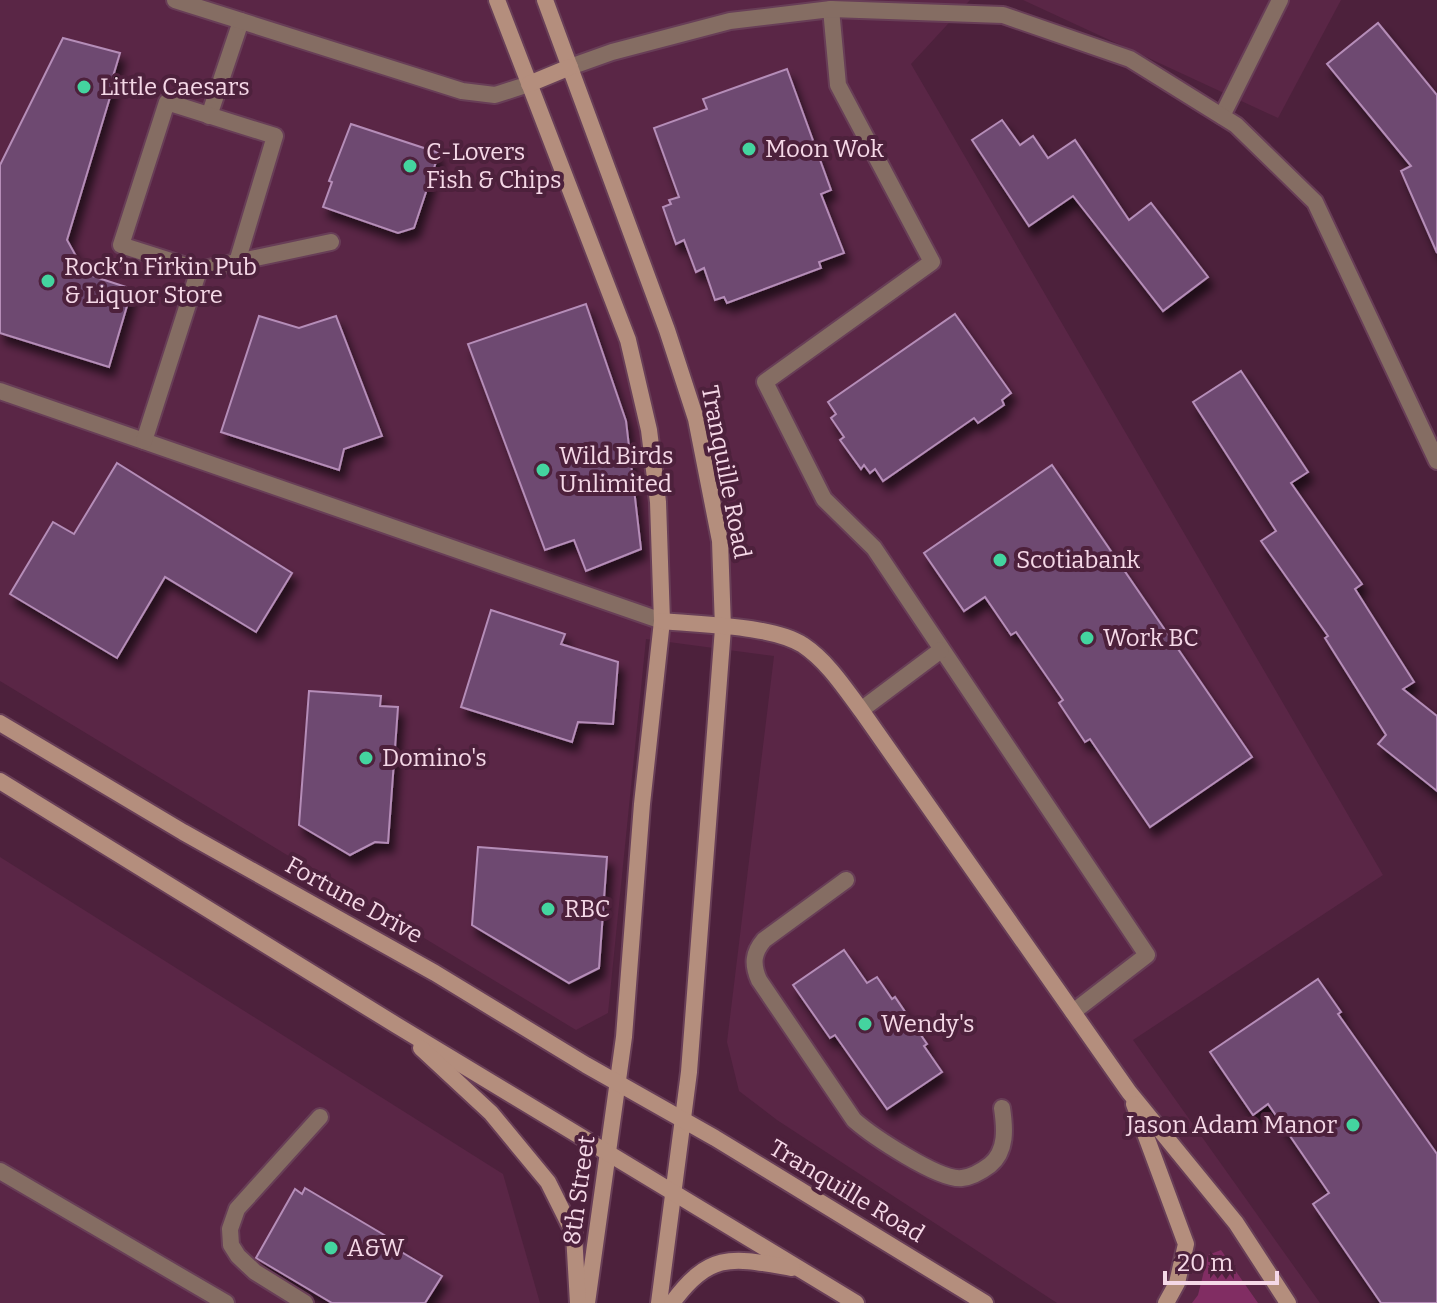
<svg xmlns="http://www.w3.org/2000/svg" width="1437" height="1303" font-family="Bitter,serif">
	<defs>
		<filter id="shadow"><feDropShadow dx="5" dy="9" stdDeviation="4" flood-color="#0009"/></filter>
	</defs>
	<rect width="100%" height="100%" fill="#4d213c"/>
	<g fill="#5a2646">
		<path d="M 0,0 L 970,0 L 911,64 L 1383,875 L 1133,1040 L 1320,1303 L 1057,1303 L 777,1120 L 739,1091 L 727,1042 L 774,656 L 646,639 L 608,1013 L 576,1030 L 0,681 Z"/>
		<path d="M 1023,0 L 1341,0 L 1278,118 Z"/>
		<path d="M 0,857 L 503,1174 L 540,1303 L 0,1303 Z"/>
	</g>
	<path fill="#812d63" d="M 1221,1250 L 1258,1303 L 1192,1303 L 1198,1295 L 1208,1255 Z"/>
	<g fill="#6e4971" stroke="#b58db8" stroke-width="2" filter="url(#shadow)">
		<path d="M 1378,23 L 1437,95 L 1437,253 L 1401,171 L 1411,166 L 1327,64 Z"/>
		<path d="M 63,38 L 120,53 L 111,83 L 114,84 L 67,240 L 86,274 L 132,289 L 109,367 L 0,333 L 0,165 Z"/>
		<path d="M 787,69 L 831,190 L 821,194 L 844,253 L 819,262 L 821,268 L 727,303 L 724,297 L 715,300 L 704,268 L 696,272 L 684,240 L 676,244 L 663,207 L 671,204 L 669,200 L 679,197 L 654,128 L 707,109 L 703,99 Z"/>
		<path d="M 1002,120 L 1020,145 L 1033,136 L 1048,158 L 1075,140 L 1129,220 L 1151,203 L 1208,277 L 1163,311 L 1073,196 L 1029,226 L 972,140 Z"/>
		<path d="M 351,124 L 439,153 L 414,228 L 398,233 L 323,207 L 332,182 L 329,181 Z"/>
		<path d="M 586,304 L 626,421 L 641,549 L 586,571 L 574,540 L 545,550 L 468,344 Z"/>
		<path d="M 955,314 L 1011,393 L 1002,400 L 1004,405 L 978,423 L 974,418 L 883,481 L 875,469 L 870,473 L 864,465 L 861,469 L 840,440 L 844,437 L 831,418 L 836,414 L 828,402 Z"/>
		<path d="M 259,316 L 299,328 L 336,316 L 382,436 L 344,449 L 339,470 L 221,432 Z"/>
		<path d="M 1241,371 L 1308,472 L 1291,483 L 1362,584 L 1355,589 L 1414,682 L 1403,689 L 1437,716 L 1437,791 L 1378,744 L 1386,735 L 1325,638 L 1328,636 L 1261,541 L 1276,531 L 1193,402 Z"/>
		<path d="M 117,463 L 292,573 L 256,632 L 165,577 L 117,658 L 10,594 L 53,522 L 74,534 Z"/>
		<path d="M 1052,465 L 1252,757 L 1150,827 L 1090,739 L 1085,742 L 1059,703 L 1063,700 L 1016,632 L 1011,635 L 985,597 L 964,611 L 924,553 Z"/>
		<path d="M 491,610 L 565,634 L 561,644 L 618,662 L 613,724 L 578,722 L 572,742 L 461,707 Z"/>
		<path d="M 309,691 L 381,696 L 380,706 L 398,707 L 388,843 L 375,842 L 350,855 L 299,825 Z"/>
		<path d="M 478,847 L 607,857 L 599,968 L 569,983 L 472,925 Z"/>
		<path d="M 844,950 L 867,983 L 877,977 L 892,999 L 895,997 L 927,1044 L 924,1046 L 942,1072 L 887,1109 L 835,1035 L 830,1038 L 793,985 Z"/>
		<path d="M 1318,979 L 1341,1012 L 1338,1014 L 1437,1154 L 1437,1303 L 1381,1303 L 1313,1204 L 1329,1193 L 1268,1104 L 1253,1115 L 1210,1052 Z"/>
		<path d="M 305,1188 L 401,1245 L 398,1250 L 442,1276 L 425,1303 L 332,1303 L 256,1258 L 295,1189 L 302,1194 Z"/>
	</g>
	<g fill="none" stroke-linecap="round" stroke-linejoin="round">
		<g stroke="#683e57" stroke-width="20">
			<g id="lane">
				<path d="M 831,9 L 838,85 L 932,262 L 765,382 L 824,499 L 874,548 L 1147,955 L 1073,1012"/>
				<path d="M 209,116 L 241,21"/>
				<path d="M 1222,116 L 1280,0"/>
				<path d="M 199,270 L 121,245 L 167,102 L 275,136 L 237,262"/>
				<path d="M 0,391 L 662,621"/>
				<path d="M 144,441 L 199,270 L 331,242"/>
				<path d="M 861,710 L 941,650"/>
				<path d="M 846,880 L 764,940 C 753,953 752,964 759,980 L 854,1120 C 871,1135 939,1181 962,1178 C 972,1177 982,1171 990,1165 C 1007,1151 1005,1128 1002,1108"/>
				<path d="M 0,1171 L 226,1303"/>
				<path d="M 305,1303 L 255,1272 L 238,1256 L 231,1245 L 230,1229 L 237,1209 L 320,1117"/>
			</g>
		</g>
		<g stroke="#683e57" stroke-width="20">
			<g id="street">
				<path d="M 175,0 L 462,91 L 495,95 L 529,84"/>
				<path d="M 570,67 L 612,52 L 730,21 L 831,9 L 1003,15 L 1130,59 L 1236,125 L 1315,202 L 1437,461"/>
			</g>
		</g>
		<g stroke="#683e57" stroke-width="20">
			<g id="secondary">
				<path d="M 497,0 L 628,340 L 649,430 L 658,502 L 662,621 L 642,804 L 624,1037 L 587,1303"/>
				<path d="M 545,0 L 667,330 L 696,419 L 720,541 L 723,628 L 689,1072 L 659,1303"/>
				<path d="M 529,84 L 570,67"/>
				<path d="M 662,621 C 701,625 771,625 803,645 C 827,661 844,687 861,710 L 1129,1092 L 1236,1223 L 1288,1303"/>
				<path d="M 0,723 L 183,832 L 435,973 L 586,1065 L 715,1138 L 985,1303"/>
				<path d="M 0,781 L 396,1025 L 856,1303"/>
				<path d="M 421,1048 L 491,1113 L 548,1182 L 574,1234 L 578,1303"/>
				<path d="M 1134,1104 L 1186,1244 L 1177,1283 L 1166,1303"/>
				<path d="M 672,1303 C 711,1250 734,1258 792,1268"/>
			</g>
		</g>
		<use href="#lane" stroke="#856d63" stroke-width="16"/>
		<use href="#street" stroke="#856d63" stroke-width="16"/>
		<use href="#secondary" stroke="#b48e7d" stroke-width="16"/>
	</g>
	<g fill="#44d49f" stroke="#4d213c" stroke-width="3">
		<circle cx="84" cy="87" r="8"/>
		<circle cx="749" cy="149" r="8"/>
		<circle cx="410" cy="166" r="8"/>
		<circle cx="48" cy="281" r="8"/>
		<circle cx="543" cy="470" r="8"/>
		<circle cx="1000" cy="560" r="8"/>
		<circle cx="1087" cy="638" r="8"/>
		<circle cx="366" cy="758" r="8"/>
		<circle cx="548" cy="909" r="8"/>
		<circle cx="865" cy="1024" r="8"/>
		<circle cx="1353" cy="1125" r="8"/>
		<circle cx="331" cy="1248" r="8"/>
	</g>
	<g text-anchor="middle" stroke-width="8" stroke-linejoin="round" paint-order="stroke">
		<g font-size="24" fill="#f5d8e7" stroke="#4d213c" text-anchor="start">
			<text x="100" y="95">Little Caesars</text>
			<text x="765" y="157">Moon Wok</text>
			<text x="426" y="160">C-Lovers<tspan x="426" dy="28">Fish &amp; Chips</tspan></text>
			<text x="64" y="275">Rock’n Firkin Pub<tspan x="64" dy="28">&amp; Liquor Store</tspan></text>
			<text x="559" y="464">Wild Birds<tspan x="559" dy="28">Unlimited</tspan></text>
			<text x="1016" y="568">Scotiabank</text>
			<text x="1103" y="646">Work BC</text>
			<text x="382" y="766">Domino's</text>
			<text x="564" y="917">RBC</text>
			<text x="881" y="1032">Wendy's</text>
			<text x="1337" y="1133" text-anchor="end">Jason Adam Manor</text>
			<text x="347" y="1256">A&amp;W</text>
		</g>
		<g font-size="24" fill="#f5d8e7" stroke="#4d213c">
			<text transform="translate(726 472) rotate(79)" y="8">Tranquille Road</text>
			<text transform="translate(354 900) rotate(29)" y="8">Fortune Drive</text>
			<text transform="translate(579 1190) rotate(-82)" y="8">8th Street</text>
			<text transform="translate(847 1191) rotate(31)" y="8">Tranquille Road</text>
		</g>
	</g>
	<path d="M1165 1271v12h112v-12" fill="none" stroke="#f5d8e7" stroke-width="4"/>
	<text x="1177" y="1271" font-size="24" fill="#f5d8e7" stroke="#4d213c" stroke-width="6" paint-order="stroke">20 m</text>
</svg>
